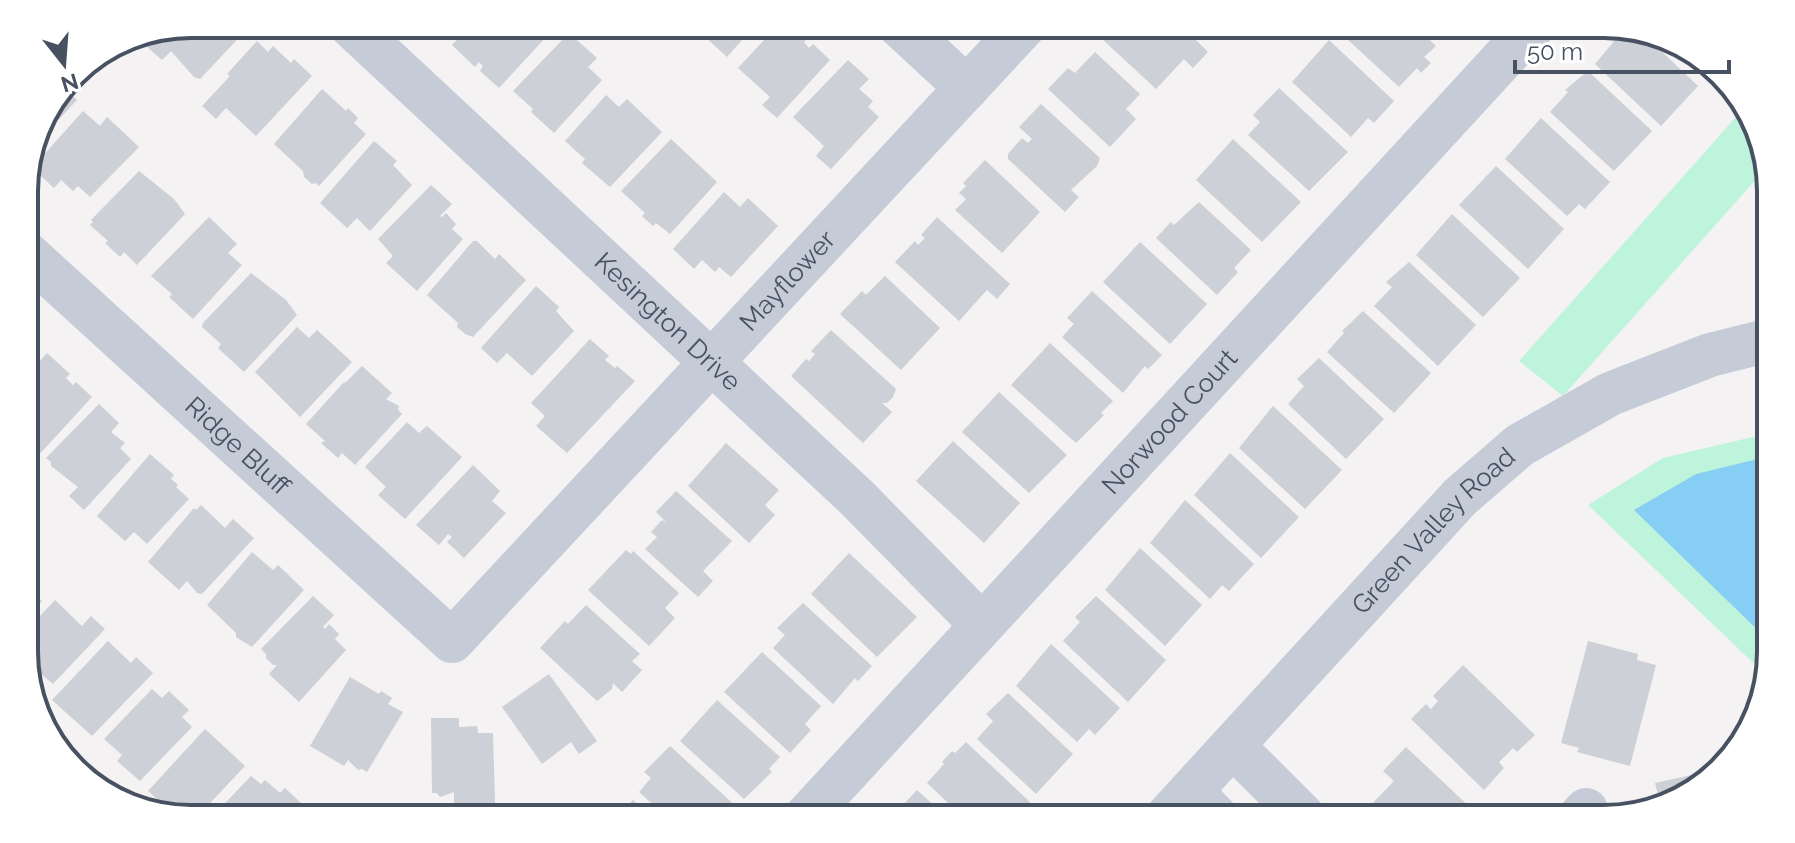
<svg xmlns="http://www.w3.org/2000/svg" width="1795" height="843" font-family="Raleway,sans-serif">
	<rect width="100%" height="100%" fill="#f4f2f2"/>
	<g fill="#bef4db">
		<path d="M 1744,108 L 1768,166 L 1563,396 L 1519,361 Z"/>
		<path d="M 1770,433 L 1771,652 L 1766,675 L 1588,505 L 1663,458 Z"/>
	</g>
	<path fill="#87cef5" d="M 1770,456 L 1771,643 L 1634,510 L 1696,474 Z"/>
	<g fill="#cdd0d6">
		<path d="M 191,24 L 252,24 L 200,79 L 194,77 L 171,51 L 162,60 L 146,46 L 158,31 Z"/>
		<path d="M 434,24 L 455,24 L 446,34 Z"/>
		<path d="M 472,24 L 558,24 L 499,88 L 480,71 L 483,66 L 479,62 L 475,67 L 452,45 Z"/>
		<path d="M 691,24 L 756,24 L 727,57 Z"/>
		<path d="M 779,24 L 814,24 L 818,27 L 804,42 L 809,48 L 813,44 L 830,60 L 777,118 L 762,105 L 770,97 L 738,68 Z"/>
		<path d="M 1114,24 L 1180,24 L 1208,52 L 1193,68 L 1184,59 L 1156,89 L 1101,38 Z"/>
		<path d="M 1339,24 L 1413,24 L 1436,46 L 1424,57 L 1431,63 L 1421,73 L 1417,68 L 1399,87 L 1335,28 Z"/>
		<path d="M 1432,24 L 1463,24 L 1449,39 Z"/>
		<path d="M 1625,28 L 1640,31 L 1698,86 L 1661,126 L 1595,64 Z"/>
		<path d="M 569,33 L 597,58 L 588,67 L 602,80 L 554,133 L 531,112 L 533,109 L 513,91 Z"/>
		<path d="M 1329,40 L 1394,101 L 1374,123 L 1368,118 L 1351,137 L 1292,82 Z"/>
		<path d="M 257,41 L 268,52 L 273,46 L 291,63 L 294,59 L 312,76 L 256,136 L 226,108 L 216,119 L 202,106 L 230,76 L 227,74 Z"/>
		<path d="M 1095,52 L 1140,94 L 1126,109 L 1136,119 L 1110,147 L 1048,89 L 1068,68 L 1075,73 Z"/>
		<path d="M 848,60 L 869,79 L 859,89 L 873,101 L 868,107 L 879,117 L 831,169 L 816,156 L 824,146 L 793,117 Z"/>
		<path d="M 1588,71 L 1652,131 L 1614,171 L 1550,112 L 1568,92 L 1565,90 Z"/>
		<path d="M 64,87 L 77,100 L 34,146 L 41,117 Z"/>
		<path d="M 1279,88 L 1348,152 L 1309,191 L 1248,135 L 1260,122 L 1253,115 Z"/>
		<path d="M 322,89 L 346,111 L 348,108 L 358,118 L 354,123 L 366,134 L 319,186 L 316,183 L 312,184 L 304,177 L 303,171 L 274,144 Z"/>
		<path d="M 606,95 L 619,107 L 627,99 L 662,132 L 610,187 L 582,163 L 585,159 L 565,141 Z"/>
		<path d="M 1041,104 L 1100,158 L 1097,166 L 1071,190 L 1079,197 L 1065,212 L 1008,159 L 1008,154 L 1022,138 L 1028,143 L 1032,139 L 1019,127 Z"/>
		<path d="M 83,111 L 100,126 L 107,117 L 139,147 L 90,197 L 78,186 L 73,191 L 61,180 L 54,188 L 32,168 Z"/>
		<path d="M 1541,118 L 1610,182 L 1585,209 L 1579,204 L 1567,216 L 1505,159 Z"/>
		<path d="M 671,139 L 717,182 L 670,234 L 656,223 L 653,226 L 642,216 L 645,213 L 621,191 Z"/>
		<path d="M 1233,139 L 1301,202 L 1262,242 L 1196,180 Z"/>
		<path d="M 374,141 L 397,161 L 393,165 L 412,185 L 370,231 L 357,218 L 347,228 L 320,203 Z"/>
		<path d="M 985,160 L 1040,212 L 1002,253 L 955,210 L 966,199 L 959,193 L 966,186 L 963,183 Z"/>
		<path d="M 1496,166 L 1564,229 L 1528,269 L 1459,205 Z"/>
		<path d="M 139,171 L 174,199 L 185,214 L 137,265 L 124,252 L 120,257 L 105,243 L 108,241 L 90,225 L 93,222 L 91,220 Z"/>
		<path d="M 431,185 L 452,204 L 440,216 L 442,217 L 446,213 L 456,224 L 452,229 L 463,239 L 417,291 L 386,263 L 393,256 L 378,239 Z"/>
		<path d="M 724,192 L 740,207 L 748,198 L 778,226 L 731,277 L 719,267 L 715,272 L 702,260 L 694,269 L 673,249 Z"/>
		<path d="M 1199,202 L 1251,250 L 1234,268 L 1238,272 L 1217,295 L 1156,238 L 1171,222 L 1174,225 Z"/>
		<path d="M 1452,214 L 1520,278 L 1483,317 L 1416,255 Z"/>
		<path d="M 209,217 L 237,244 L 228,253 L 242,265 L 193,319 L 169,297 L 172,294 L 151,276 Z"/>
		<path d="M 937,217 L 1010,284 L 997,299 L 987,290 L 959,321 L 895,262 L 915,241 L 918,245 L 925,238 L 921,235 Z"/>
		<path d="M 473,241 L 477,241 L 495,259 L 499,254 L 526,280 L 473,337 L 465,334 L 457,327 L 458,323 L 427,295 Z"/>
		<path d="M 1140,242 L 1207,304 L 1170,344 L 1103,282 Z"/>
		<path d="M 1409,262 L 1476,325 L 1438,366 L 1374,306 L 1392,287 L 1386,282 Z"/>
		<path d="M 251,273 L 286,300 L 297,315 L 244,372 L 218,348 L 221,344 L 202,327 L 203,323 Z"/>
		<path d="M 885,276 L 940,328 L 901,370 L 840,314 L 862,291 L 866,295 Z"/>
		<path d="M 536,286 L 559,307 L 556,311 L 574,331 L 532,376 L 507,353 L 497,363 L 481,348 Z"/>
		<path d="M 1092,291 L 1162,355 L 1148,369 L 1145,366 L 1123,393 L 1062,337 L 1074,324 L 1067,318 Z"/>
		<path d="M 1363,311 L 1431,373 L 1394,413 L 1327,352 L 1344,333 L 1342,331 Z"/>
		<path d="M 297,327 L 309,338 L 317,330 L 352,362 L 300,417 L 255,372 Z"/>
		<path d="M 831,330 L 896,389 L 893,397 L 887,403 L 882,403 L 892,412 L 863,443 L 791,376 L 806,359 L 809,361 L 815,354 L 811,351 Z"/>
		<path d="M 590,339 L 609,356 L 605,360 L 615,368 L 617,366 L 635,381 L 567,453 L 536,426 L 545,416 L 531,403 Z"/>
		<path d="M 25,342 L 35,351 L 25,362 Z"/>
		<path d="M 1050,343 L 1113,401 L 1101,413 L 1104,415 L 1076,443 L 1011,385 Z"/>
		<path d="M 47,353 L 70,374 L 66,378 L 73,385 L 76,382 L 92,397 L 25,470 L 25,377 Z"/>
		<path d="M 1319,358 L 1384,419 L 1346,459 L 1288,404 L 1304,386 L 1297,379 Z"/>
		<path d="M 362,366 L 392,393 L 386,399 L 399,406 L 398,410 L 402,414 L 355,465 L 342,453 L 338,458 L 321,443 L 325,441 L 306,424 L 344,382 L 345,383 Z"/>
		<path d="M 999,392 L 1067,455 L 1029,493 L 962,432 Z"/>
		<path d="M 99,404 L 119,423 L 111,432 L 125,443 L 120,448 L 131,459 L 84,510 L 69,496 L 78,487 L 51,466 L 51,462 L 46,458 Z"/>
		<path d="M 1273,406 L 1342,470 L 1305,509 L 1239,448 Z"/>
		<path d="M 407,422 L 419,433 L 427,426 L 462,457 L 405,519 L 378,495 L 386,487 L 365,467 Z"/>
		<path d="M 953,441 L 1020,503 L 984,543 L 916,481 Z"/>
		<path d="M 726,443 L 779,490 L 765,505 L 775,515 L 749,543 L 688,486 Z"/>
		<path d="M 1230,453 L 1299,517 L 1261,558 L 1194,495 Z"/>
		<path d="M 150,454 L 174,475 L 171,479 L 178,485 L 176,487 L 189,499 L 147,544 L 134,532 L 125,541 L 97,516 Z"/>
		<path d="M 473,465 L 500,491 L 492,501 L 506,513 L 464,558 L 447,542 L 452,537 L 448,534 L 439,545 L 416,525 Z"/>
		<path d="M 676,491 L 732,541 L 703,571 L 713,581 L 698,597 L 645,549 L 657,537 L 651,532 L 662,520 L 667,523 L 656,512 Z"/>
		<path d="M 1185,500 L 1254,564 L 1229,591 L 1222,585 L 1210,599 L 1150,543 Z"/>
		<path d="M 201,505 L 225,528 L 233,519 L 254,538 L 202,594 L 197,593 L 187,581 L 179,590 L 148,562 L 194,508 L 196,510 Z"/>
		<path d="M 1140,548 L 1202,605 L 1165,646 L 1105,590 Z"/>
		<path d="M 626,550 L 631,554 L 633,551 L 679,593 L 665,608 L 675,618 L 649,646 L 588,590 Z"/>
		<path d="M 252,552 L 273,570 L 278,565 L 304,590 L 252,647 L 236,637 L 236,633 L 207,605 Z"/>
		<path d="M 849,553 L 917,617 L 877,657 L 811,594 Z"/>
		<path d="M 25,565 L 37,577 L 27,588 L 42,601 L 25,618 Z"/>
		<path d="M 313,596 L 334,615 L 323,627 L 325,629 L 329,624 L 339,634 L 335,639 L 346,650 L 299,702 L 269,674 L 277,665 L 273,665 L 266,658 L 266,654 L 261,649 Z"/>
		<path d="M 1096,596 L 1166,660 L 1128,702 L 1063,641 L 1080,622 L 1075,617 Z"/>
		<path d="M 55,600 L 82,626 L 91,616 L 105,629 L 53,684 L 35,669 L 27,678 L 25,632 Z"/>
		<path d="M 803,603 L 872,666 L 858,681 L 855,678 L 833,704 L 773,648 L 785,635 L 777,628 Z"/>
		<path d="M 586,605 L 640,654 L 632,661 L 642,670 L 622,692 L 613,683 L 612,689 L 597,701 L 540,648 L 565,621 L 568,624 Z"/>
		<path d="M 108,641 L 131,663 L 136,657 L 153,673 L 92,736 L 52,700 Z"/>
		<path d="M 1588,641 L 1638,654 L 1637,660 L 1656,665 L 1630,766 L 1577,752 L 1579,748 L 1561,743 Z"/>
		<path d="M 1051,644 L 1120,708 L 1095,735 L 1089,729 L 1077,742 L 1016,686 Z"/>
		<path d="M 762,652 L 821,706 L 805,724 L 811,730 L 790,753 L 724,692 Z"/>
		<path d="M 1463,665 L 1535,735 L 1517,752 L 1513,748 L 1499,762 L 1504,768 L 1484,790 L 1411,719 L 1426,704 L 1431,709 L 1438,701 L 1433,696 Z"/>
		<path d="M 549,674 L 597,741 L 579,754 L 571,742 L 542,764 L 502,707 Z"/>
		<path d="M 350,677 L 379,694 L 381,691 L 392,698 L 388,704 L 403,712 L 367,772 L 362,769 L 358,770 L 348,760 L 344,766 L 310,746 Z"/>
		<path d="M 152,689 L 162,698 L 169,691 L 189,710 L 182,717 L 192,727 L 140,781 L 117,761 L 122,755 L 104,739 Z"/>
		<path d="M 1008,693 L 1073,754 L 1036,794 L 977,739 L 993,721 L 986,714 Z"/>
		<path d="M 717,700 L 780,757 L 769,769 L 772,772 L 744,799 L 680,741 Z"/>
		<path d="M 431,718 L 459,718 L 459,727 L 477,726 L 478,733 L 493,733 L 495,803 L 454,805 L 454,792 L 440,797 L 437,793 L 432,793 Z"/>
		<path d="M 205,729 L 245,766 L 195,819 L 191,819 L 179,809 L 176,813 L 170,807 L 168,809 L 148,791 Z"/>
		<path d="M 966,742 L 1030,802 L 1014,819 L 965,819 L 927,783 L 944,764 L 942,762 L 952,751 L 955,753 Z"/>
		<path d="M 670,746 L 739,809 L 729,819 L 669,819 L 639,792 L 651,778 L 644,772 Z"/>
		<path d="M 1406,747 L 1476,813 L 1470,819 L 1373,819 L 1365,811 L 1394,781 L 1383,771 Z"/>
		<path d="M 1714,770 L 1697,791 L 1660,803 L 1655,783 Z"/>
		<path d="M 251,776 L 261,784 L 265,780 L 280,793 L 285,788 L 301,803 L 286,819 L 210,819 Z"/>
		<path d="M 917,790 L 949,819 L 890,819 Z"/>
		<path d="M 633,800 L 653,819 L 616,819 Z"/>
	</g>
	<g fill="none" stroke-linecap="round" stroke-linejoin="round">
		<g stroke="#c5cbd7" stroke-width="44">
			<path id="s1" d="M 349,24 L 856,497 L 982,625"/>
			<path d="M 898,24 L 967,88"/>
			<path id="s2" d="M 25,252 L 452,641 L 1026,24"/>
			<path d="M 1233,746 L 1306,819"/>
			<path d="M 1191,791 L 1218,819"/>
			<path id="s3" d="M 804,819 L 1535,24"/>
			<path id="s4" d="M 1165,819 L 1460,497 L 1520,445 L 1610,394 L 1710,355 L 1770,340"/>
			<path d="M 1578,819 L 1586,810"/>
		</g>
	</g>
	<g text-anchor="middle" stroke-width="6" stroke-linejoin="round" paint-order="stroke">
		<g font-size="26" fill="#475161" stroke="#fff">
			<text dy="9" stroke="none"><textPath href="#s2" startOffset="1070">Mayflower</textPath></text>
			<text dy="9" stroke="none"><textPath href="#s1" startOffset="436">Kesington Drive</textPath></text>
			<text dy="9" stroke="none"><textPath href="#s3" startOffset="540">Norwood Court</textPath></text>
			<text dy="9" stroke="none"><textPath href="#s2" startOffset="288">Ridge Bluff</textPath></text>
			<text dy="9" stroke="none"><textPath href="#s4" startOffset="394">Green Valley Road</textPath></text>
		</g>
	</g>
	<path d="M0 0H1795V843H0ZM191 38H1604A153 153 0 0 1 1757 191V652A153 153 0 0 1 1604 805H191A153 153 0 0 1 38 652V191A153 153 0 0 1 191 38Z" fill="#fff" fill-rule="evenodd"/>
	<path fill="none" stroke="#475161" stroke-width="4" d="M191 38H1604A153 153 0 0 1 1757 191V652A153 153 0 0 1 1604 805H191A153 153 0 0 1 38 652V191A153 153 0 0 1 191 38Z"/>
	<g transform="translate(64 64) rotate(163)" stroke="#ffffff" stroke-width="6" paint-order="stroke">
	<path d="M0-6L14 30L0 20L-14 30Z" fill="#475161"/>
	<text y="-12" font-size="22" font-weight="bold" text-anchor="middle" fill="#475161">N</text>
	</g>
	<path d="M1515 60v12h214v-12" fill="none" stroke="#475161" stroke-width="4"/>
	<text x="1527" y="60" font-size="24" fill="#475161" stroke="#ffffff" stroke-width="6" paint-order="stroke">50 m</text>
</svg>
